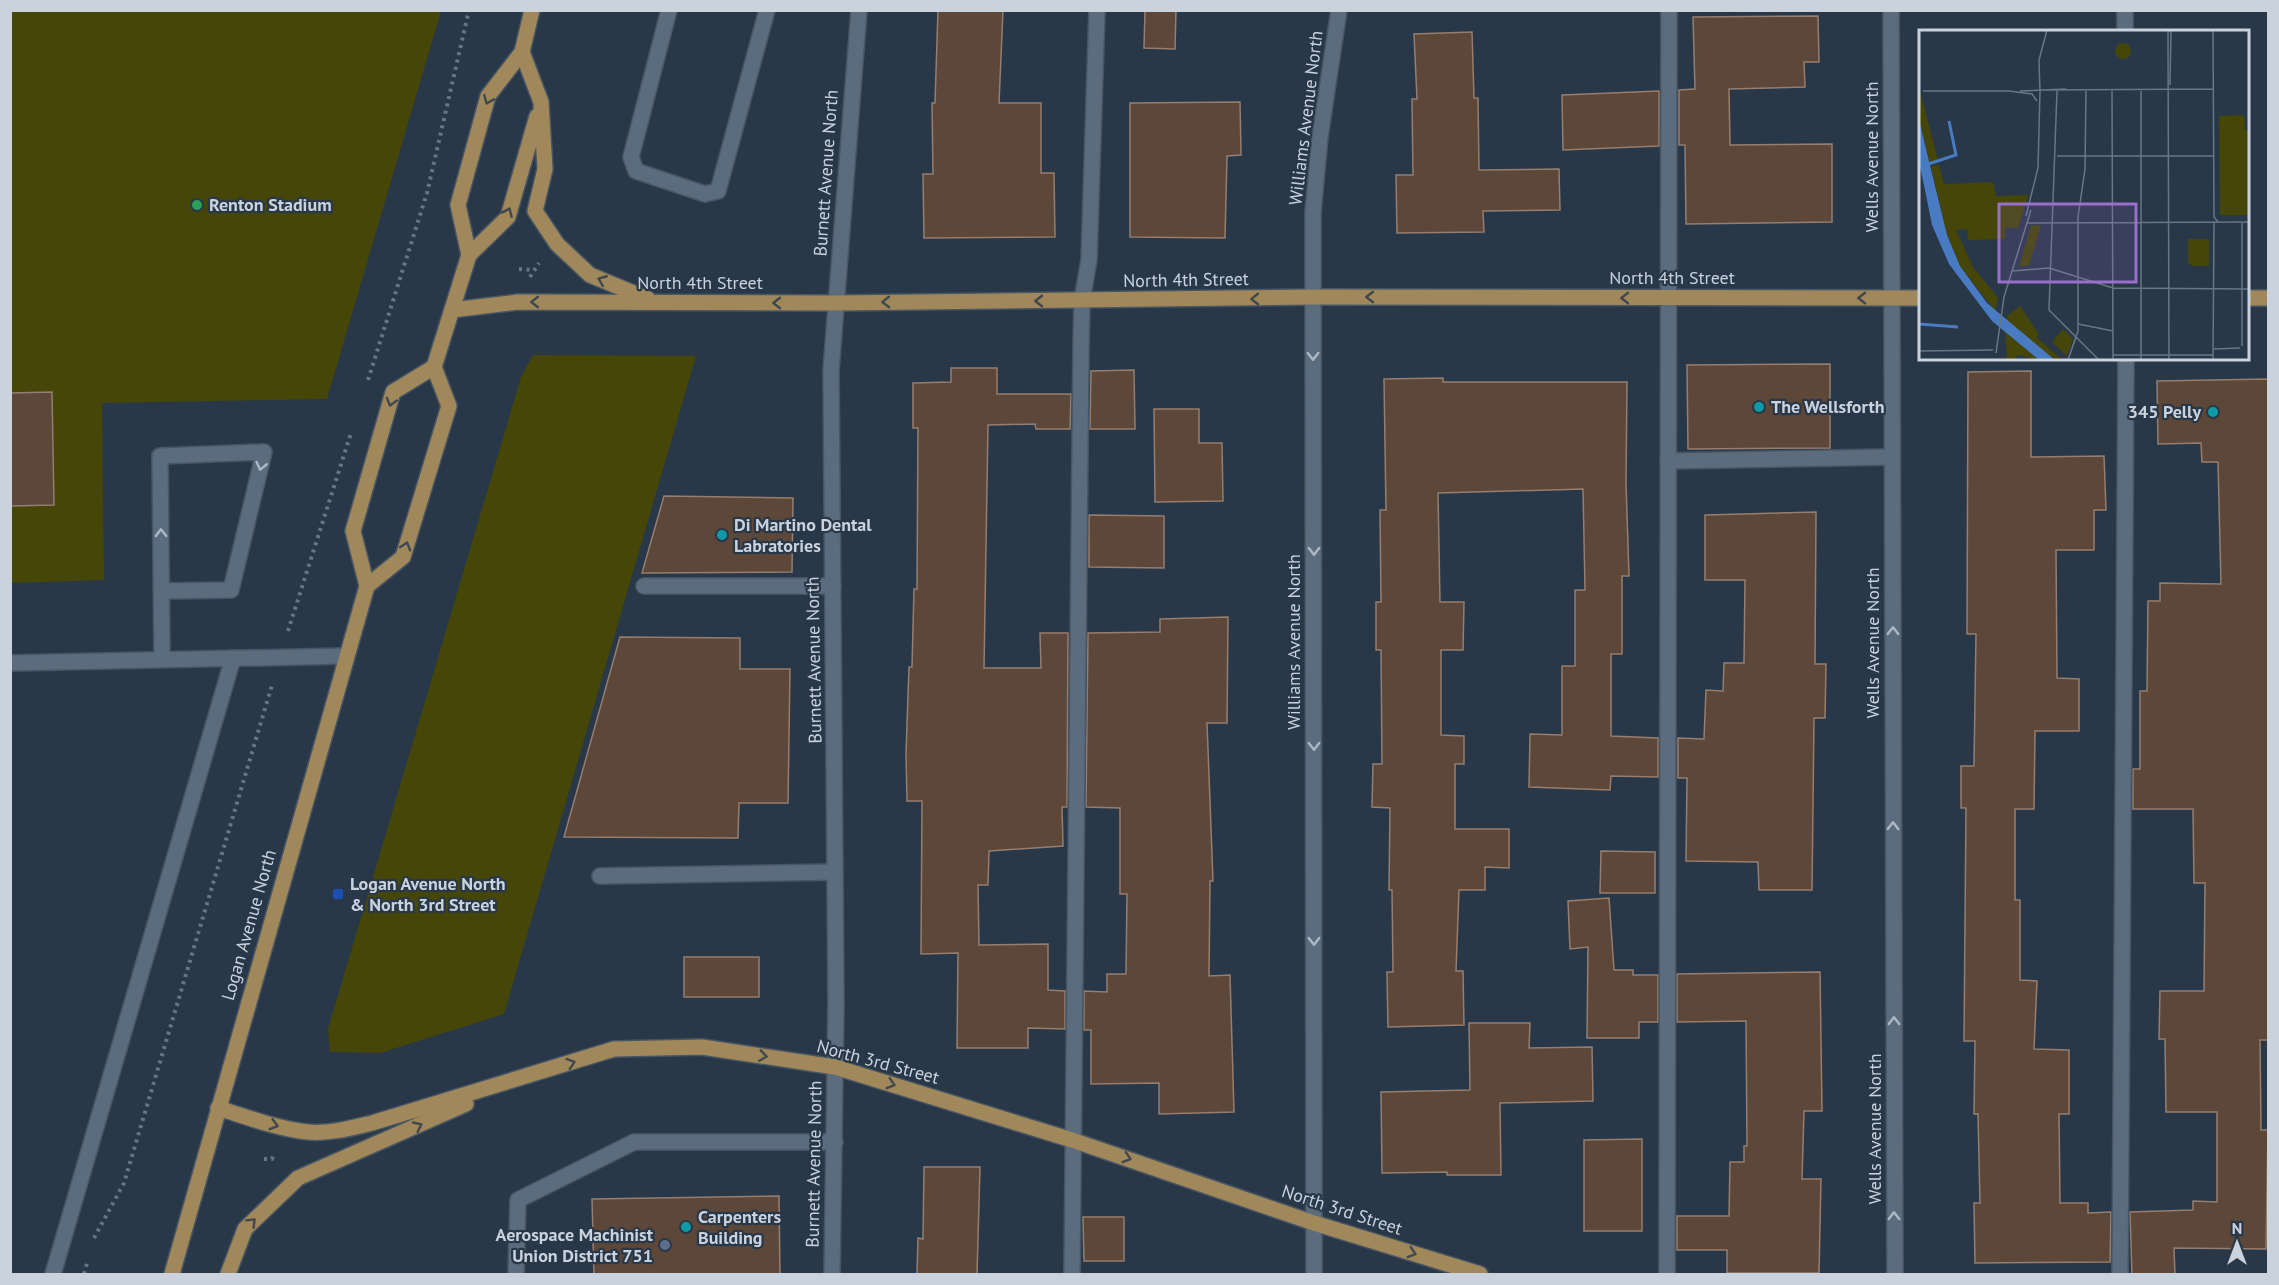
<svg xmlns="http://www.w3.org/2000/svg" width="2279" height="1285" font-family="'PT Sans',sans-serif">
	<rect width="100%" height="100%" fill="#293849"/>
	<g fill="#454608">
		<path d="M 11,11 L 441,11 L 327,399 L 102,403 L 104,580 L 11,583 Z"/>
		<path d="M 533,355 L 696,356 L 504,1014 L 380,1053 L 330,1052 L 328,1029 L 521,377 Z"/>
	</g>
	<g fill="#5c4739" stroke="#957e6f" stroke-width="1.5">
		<path d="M 938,10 L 1003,10 L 999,103 L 1041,103 L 1041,173 L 1054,173 L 1055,237 L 924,238 L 923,174 L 933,174 L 932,103 L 935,103 Z"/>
		<path d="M 1145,10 L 1176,10 L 1175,49 L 1144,48 Z"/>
		<path d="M 1818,16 L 1819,62 L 1804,62 L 1805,87 L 1729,89 L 1730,145 L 1832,144 L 1832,222 L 1686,224 L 1685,145 L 1679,145 L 1679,90 L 1695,89 L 1693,17 Z"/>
		<path d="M 1472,32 L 1474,98 L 1478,98 L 1479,170 L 1559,169 L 1560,210 L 1483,211 L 1484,232 L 1397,233 L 1396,175 L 1413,175 L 1412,99 L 1417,99 L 1414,34 Z"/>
		<path d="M 1659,91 L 1659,146 L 1563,150 L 1562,95 Z"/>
		<path d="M 1240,102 L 1241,155 L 1227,156 L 1225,238 L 1130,237 L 1130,103 Z"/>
		<path d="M 1830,364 L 1830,448 L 1688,449 L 1687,365 Z"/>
		<path d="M 951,368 L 997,368 L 997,394 L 1071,394 L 1070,429 L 1036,429 L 1035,424 L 988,425 L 984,668 L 1041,668 L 1040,633 L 1068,633 L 1067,807 L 1062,807 L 1063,846 L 989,851 L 988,885 L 978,885 L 979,945 L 1048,944 L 1048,990 L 1065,991 L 1065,1029 L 1028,1028 L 1028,1048 L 957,1048 L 958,953 L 921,954 L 922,801 L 907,801 L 906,754 L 909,667 L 912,667 L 914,589 L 917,589 L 918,428 L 913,428 L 913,383 L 951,382 Z"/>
		<path d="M 1134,370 L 1135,429 L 1090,429 L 1091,371 Z"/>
		<path d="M 2031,371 L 2031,457 L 2104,456 L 2106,510 L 2094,510 L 2094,550 L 2056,550 L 2057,678 L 2079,679 L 2079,731 L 2035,731 L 2034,809 L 2015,809 L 2015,900 L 2020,900 L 2020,980 L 2037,981 L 2034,1049 L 2069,1050 L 2069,1114 L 2059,1114 L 2060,1203 L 2088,1203 L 2088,1213 L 2111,1212 L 2110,1262 L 1975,1263 L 1974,1203 L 1980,1203 L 1978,1114 L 1974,1114 L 1975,1041 L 1964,1041 L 1966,808 L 1961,808 L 1961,766 L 1974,766 L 1976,634 L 1967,634 L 1968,372 Z"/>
		<path d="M 1443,378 L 1443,382 L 1627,382 L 1626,483 L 1629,576 L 1622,576 L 1622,654 L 1611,654 L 1611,736 L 1658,738 L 1658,777 L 1611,776 L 1610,790 L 1529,787 L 1530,734 L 1562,735 L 1562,666 L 1575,666 L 1575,590 L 1585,590 L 1583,489 L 1438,493 L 1440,602 L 1464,602 L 1463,650 L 1441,650 L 1441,735 L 1464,736 L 1464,764 L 1455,764 L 1455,829 L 1509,829 L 1509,868 L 1485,867 L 1485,890 L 1459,890 L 1456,971 L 1463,971 L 1464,1025 L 1388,1027 L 1387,972 L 1393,972 L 1392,890 L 1389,890 L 1390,808 L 1372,807 L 1373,764 L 1382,764 L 1381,650 L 1376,650 L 1376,602 L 1381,602 L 1380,510 L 1386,510 L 1384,379 Z"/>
		<path d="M 2268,379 L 2268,1040 L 2260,1040 L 2261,1130 L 2268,1130 L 2266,1249 L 2174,1248 L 2175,1275 L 2132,1275 L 2130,1212 L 2193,1210 L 2193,1201 L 2217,1202 L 2217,1112 L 2166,1112 L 2165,1039 L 2159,1039 L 2160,991 L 2204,991 L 2205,883 L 2194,883 L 2193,809 L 2133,809 L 2133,769 L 2140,769 L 2140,691 L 2147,691 L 2148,601 L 2160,601 L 2160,583 L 2221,584 L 2218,462 L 2202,462 L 2201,443 L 2158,444 L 2157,381 Z"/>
		<path d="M 52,392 L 54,505 L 10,506 L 10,393 Z"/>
		<path d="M 1154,409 L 1199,409 L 1199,443 L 1222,443 L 1223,501 L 1155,502 Z"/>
		<path d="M 664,496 L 793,498 L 792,572 L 642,573 Z"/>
		<path d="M 1816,512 L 1815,664 L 1826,664 L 1825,718 L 1814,718 L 1812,890 L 1759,890 L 1758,862 L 1686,861 L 1687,778 L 1678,778 L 1678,738 L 1704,739 L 1706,690 L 1723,691 L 1724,663 L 1744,663 L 1745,580 L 1705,580 L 1705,515 Z"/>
		<path d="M 1089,515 L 1164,516 L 1164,568 L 1089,567 Z"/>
		<path d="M 1228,617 L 1227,723 L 1207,723 L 1213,881 L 1210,881 L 1209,976 L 1230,975 L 1234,1112 L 1159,1114 L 1159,1083 L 1091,1084 L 1091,1030 L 1084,1030 L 1084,991 L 1107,992 L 1107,974 L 1126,974 L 1127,894 L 1120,894 L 1120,808 L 1086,807 L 1088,633 L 1160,632 L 1160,619 Z"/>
		<path d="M 620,637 L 740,638 L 740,669 L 790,669 L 788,803 L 739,803 L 738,838 L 564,837 Z"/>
		<path d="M 1601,851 L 1655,852 L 1655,893 L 1600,893 Z"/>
		<path d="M 1609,898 L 1614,970 L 1633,970 L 1633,975 L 1658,975 L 1658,1022 L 1639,1022 L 1639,1038 L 1587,1038 L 1588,947 L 1570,949 L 1568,901 Z"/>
		<rect x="684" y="957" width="75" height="40"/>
		<path d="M 1820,972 L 1822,1111 L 1804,1111 L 1802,1179 L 1821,1179 L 1819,1273 L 1727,1273 L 1727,1250 L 1677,1250 L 1677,1216 L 1729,1216 L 1730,1162 L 1744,1162 L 1744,1146 L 1747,1146 L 1746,1021 L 1677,1022 L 1677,974 Z"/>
		<path d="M 1469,1023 L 1530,1023 L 1529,1048 L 1592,1047 L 1593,1101 L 1500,1103 L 1501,1175 L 1447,1175 L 1447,1172 L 1382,1173 L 1381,1092 L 1470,1090 Z"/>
		<path d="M 1642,1139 L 1642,1231 L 1584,1231 L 1584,1140 Z"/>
		<path d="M 924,1167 L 980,1167 L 977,1275 L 917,1275 L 918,1238 L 923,1239 Z"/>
		<path d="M 779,1196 L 780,1275 L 594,1275 L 592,1199 Z"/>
		<path d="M 1083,1217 L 1124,1217 L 1124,1261 L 1084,1261 Z"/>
	</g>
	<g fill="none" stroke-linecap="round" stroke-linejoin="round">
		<g stroke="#485562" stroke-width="18">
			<g id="minor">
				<path d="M 669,10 L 631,157 L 636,171 L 705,194 L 718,191 L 767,10"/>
				<path d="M 1891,10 L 1895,1274"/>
				<path d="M 2125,10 L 2125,32"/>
				<path d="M 1668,461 L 1892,457"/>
				<path d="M 644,586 L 833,586"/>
				<path d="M 162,591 L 231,590 L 264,452 L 160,456 L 162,659"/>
				<path d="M 10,663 L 345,656"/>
				<path d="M 600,876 L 835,872"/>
				<path d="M 53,1274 L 233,658"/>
				<path d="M 516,1274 L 518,1200 L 634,1142 L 835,1142"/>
				<path d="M 832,1274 L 836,1003 L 831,371 L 859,10"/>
				<path d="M 1072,1274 L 1081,347 L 1082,300 L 1089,260 L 1097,10"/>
				<path d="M 1314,1274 L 1313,212 L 1320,137 L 1339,10"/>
				<path d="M 1667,1274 L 1669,10"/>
				<path d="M 2120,1274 L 2126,358"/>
			</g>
		</g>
		<g stroke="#485562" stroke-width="18">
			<g id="major">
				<path d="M 522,52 L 541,102 L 545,169 L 535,211 L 557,244 L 590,275 L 648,299"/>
				<path d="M 469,255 L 508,217 L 537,116"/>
				<path d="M 2248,298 L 2268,298"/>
				<path d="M 452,310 L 518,302 L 836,303 L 1313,297 L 1920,298"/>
				<path d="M 367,586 L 403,557 L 449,406 L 434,367 L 469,255 L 458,205 L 488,96 L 522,52 L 532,10"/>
				<path d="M 218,1108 C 247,1117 278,1129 308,1132 C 330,1134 351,1128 372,1123 L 614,1049 L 702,1047 L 835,1067 L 1072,1140 L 1314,1223 L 1480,1274"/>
				<path d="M 172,1274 L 367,586 L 353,531 L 393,392 L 434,367"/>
				<path d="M 228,1274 L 245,1229 L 298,1178 L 466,1104"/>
			</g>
		</g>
		<g stroke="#687583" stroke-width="4" stroke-dasharray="3 4.5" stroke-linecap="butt">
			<path d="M 519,269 L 533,270"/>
			<path d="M 530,277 L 539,263"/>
			<path d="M 368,380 L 427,193 L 469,10"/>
			<path d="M 288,631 L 351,433"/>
			<path d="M 264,1159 L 272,1159 L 274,1153"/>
			<path d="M 94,1238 L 124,1183 L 272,685"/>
			<path d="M 84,1274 L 88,1260"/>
		</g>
		<use href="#minor" stroke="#5b6c7e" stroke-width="15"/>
		<use href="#major" stroke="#a1885b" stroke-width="15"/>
	</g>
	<defs><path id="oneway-chevron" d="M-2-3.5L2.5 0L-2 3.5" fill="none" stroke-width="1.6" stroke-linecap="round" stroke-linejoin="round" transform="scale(1.5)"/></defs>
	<g stroke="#41484d">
		<use href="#oneway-chevron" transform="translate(488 100) rotate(113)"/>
		<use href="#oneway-chevron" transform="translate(508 212) rotate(-66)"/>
		<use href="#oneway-chevron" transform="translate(602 280) rotate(-158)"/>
		<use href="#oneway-chevron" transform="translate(1370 297) rotate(-180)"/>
		<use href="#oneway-chevron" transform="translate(1625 298) rotate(180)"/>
		<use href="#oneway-chevron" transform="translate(1862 298) rotate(180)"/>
		<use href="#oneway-chevron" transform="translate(1255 299) rotate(179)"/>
		<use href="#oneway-chevron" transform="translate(1039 301) rotate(180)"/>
		<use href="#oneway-chevron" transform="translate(535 302) rotate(180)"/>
		<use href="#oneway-chevron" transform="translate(886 302) rotate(179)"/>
		<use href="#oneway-chevron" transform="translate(777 303) rotate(-180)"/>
		<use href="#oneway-chevron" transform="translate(391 402) rotate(106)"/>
		<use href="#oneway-chevron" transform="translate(406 546) rotate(-73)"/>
		<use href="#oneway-chevron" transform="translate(763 1056) rotate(8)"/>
		<use href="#oneway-chevron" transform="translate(571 1063) rotate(-18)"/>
		<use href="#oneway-chevron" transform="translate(891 1084) rotate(17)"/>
		<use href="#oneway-chevron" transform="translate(274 1125) rotate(16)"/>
		<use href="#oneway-chevron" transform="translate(418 1126) rotate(-25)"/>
		<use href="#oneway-chevron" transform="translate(1127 1158) rotate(18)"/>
		<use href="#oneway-chevron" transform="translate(252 1222) rotate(-45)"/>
		<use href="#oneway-chevron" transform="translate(1412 1253) rotate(17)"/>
	</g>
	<g stroke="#aeb8c5">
		<use href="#oneway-chevron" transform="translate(1313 356) rotate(90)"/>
		<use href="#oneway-chevron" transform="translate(261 466) rotate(103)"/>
		<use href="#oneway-chevron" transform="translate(161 533) rotate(-91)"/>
		<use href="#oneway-chevron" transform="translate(1314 551) rotate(90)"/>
		<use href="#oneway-chevron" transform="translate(1893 631) rotate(-90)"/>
		<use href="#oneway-chevron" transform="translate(1314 746) rotate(90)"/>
		<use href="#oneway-chevron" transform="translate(1893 826) rotate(-90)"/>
		<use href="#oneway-chevron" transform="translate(1314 941) rotate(90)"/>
		<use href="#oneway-chevron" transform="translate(1894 1021) rotate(-90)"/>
		<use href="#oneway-chevron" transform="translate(1894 1216) rotate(-90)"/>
	</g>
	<circle fill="#2e9e5b" stroke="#293849" stroke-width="2" cx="197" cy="205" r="6"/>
	<g fill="#0f9aa8" stroke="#293849" stroke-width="2">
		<circle cx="1759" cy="407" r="6"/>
		<circle cx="2213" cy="412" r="6"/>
		<circle cx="722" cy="535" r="6"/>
		<circle cx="686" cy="1227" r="6"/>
	</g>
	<rect fill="#1a4fb4" stroke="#293849" stroke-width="2" x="332" y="888" width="12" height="12" rx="3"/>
	<circle fill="#5c6f8a" stroke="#293849" stroke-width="2" cx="665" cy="1245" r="6"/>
	<g text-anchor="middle" stroke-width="4.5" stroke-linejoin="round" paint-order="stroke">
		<g font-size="18" fill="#c9d2dd" stroke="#293849">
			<text transform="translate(1306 118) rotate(-83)" y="6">Williams Avenue North</text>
			<text transform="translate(1872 157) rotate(-90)" y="6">Wells Avenue North</text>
			<text transform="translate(826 173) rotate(-86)" y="6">Burnett Avenue North</text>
			<text x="1672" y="284">North 4th Street</text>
			<text transform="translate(1186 280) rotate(-1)" y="6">North 4th Street</text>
			<text x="700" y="289">North 4th Street</text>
			<text transform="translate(1294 642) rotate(-90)" y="6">Williams Avenue North</text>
			<text transform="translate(1873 643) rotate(-90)" y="6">Wells Avenue North</text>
			<text transform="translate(814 660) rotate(-91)" y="6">Burnett Avenue North</text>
			<text transform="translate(249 925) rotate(-74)" y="6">Logan Avenue North</text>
			<text transform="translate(878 1062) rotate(15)" y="6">North 3rd Street</text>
			<text transform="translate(1875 1129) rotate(-90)" y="6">Wells Avenue North</text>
			<text transform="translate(814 1164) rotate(-89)" y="6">Burnett Avenue North</text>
			<text transform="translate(1342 1210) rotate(18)" y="6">North 3rd Street</text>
		</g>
		<g font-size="18" font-weight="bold" fill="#c9d2dd" stroke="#293849" text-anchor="start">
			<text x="209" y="211">Renton Stadium</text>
			<text x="1771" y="413">The Wellsforth</text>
			<text x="2201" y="418" text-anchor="end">345 Pelly</text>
			<text x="734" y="531">Di Martino Dental<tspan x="734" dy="21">Labratories</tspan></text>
			<text x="350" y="890">Logan Avenue North<tspan x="350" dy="21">&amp; North 3rd Street</tspan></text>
			<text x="698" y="1223">Carpenters<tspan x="698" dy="21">Building</tspan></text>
			<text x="653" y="1241" text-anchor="end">Aerospace Machinist<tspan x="653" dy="21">Union District 751</tspan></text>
		</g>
	</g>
	<g transform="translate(1919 30)">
		<rect width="330" height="330" fill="#293849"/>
		<path d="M196 21a8 8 0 1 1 16 0a8 8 0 1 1-16 0ZM 0,57 L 19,130 L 11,132 L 0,90 ZM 325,85 L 326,100 L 330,100 L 330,185 L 301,185 L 300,86 ZM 20,135 L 25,154 L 74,152 L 77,166 L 109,165 L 99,198 L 86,198 L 86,209 L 49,210 L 48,199 L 37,200 L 54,237 L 79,268 L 76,281 L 41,236 L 28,205 L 12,136 ZM 112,195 L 122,195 L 110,235 L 100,237 ZM 269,209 L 290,209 L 290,236 L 273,236 L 269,232 ZM 101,276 L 120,304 L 117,307 L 144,330 L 136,330 L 88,292 L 88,286 ZM 144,299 L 154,309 L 148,326 L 133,312 ZM 86,301 L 107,319 L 120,330 L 98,325 L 97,330 L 80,330 L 88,327 Z" fill="#454608"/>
		<path d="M 0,90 L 28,205 L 41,236 L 68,273 L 136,330 L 120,330 L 73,291 L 30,234 L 13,195 L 6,160 L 0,132 Z" fill="#497bc3"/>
		<path fill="none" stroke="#497bc3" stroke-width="3" d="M 0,137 L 37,125 L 30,91M 0,294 L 39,297"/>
		<path fill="none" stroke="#697684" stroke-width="1.5" d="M 249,0 L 250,330M 294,0 L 295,187 L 299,192M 251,55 L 252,0M 121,60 L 295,59M 4,61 L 92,61M 90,61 L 113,64 L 118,71M 101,61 L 147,59M 138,61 L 130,280 L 180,330M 193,61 L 194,330M 222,61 L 222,330M 121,62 L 120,30 L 128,0M 138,126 L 295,126M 107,186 L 119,138 L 121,60M 107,193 L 330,192M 93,241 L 130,238 L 194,258 L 330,259M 159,294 L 194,301M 323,316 L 323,192M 295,319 L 321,318M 0,321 L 74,320M 77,323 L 85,267 L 112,180M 194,325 L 294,325M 149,330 L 159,301 L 159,187 L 166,139 L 167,61M 294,330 L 295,192"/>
		<path fill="#9a6ecb" fill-opacity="0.15" stroke="#9a6ecb" stroke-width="3" d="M 80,174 L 217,174 L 217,252 L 80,252 Z"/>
		<rect width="330" height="330" fill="none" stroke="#c9d2dd" stroke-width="3"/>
	</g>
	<rect width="2279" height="1285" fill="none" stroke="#c9d2dd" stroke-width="24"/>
	<g transform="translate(2237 1243)" stroke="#293849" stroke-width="4.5" paint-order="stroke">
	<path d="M0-4.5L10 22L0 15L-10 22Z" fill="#c9d2dd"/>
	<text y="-9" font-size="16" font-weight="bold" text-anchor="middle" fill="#c9d2dd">N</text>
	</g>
</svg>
